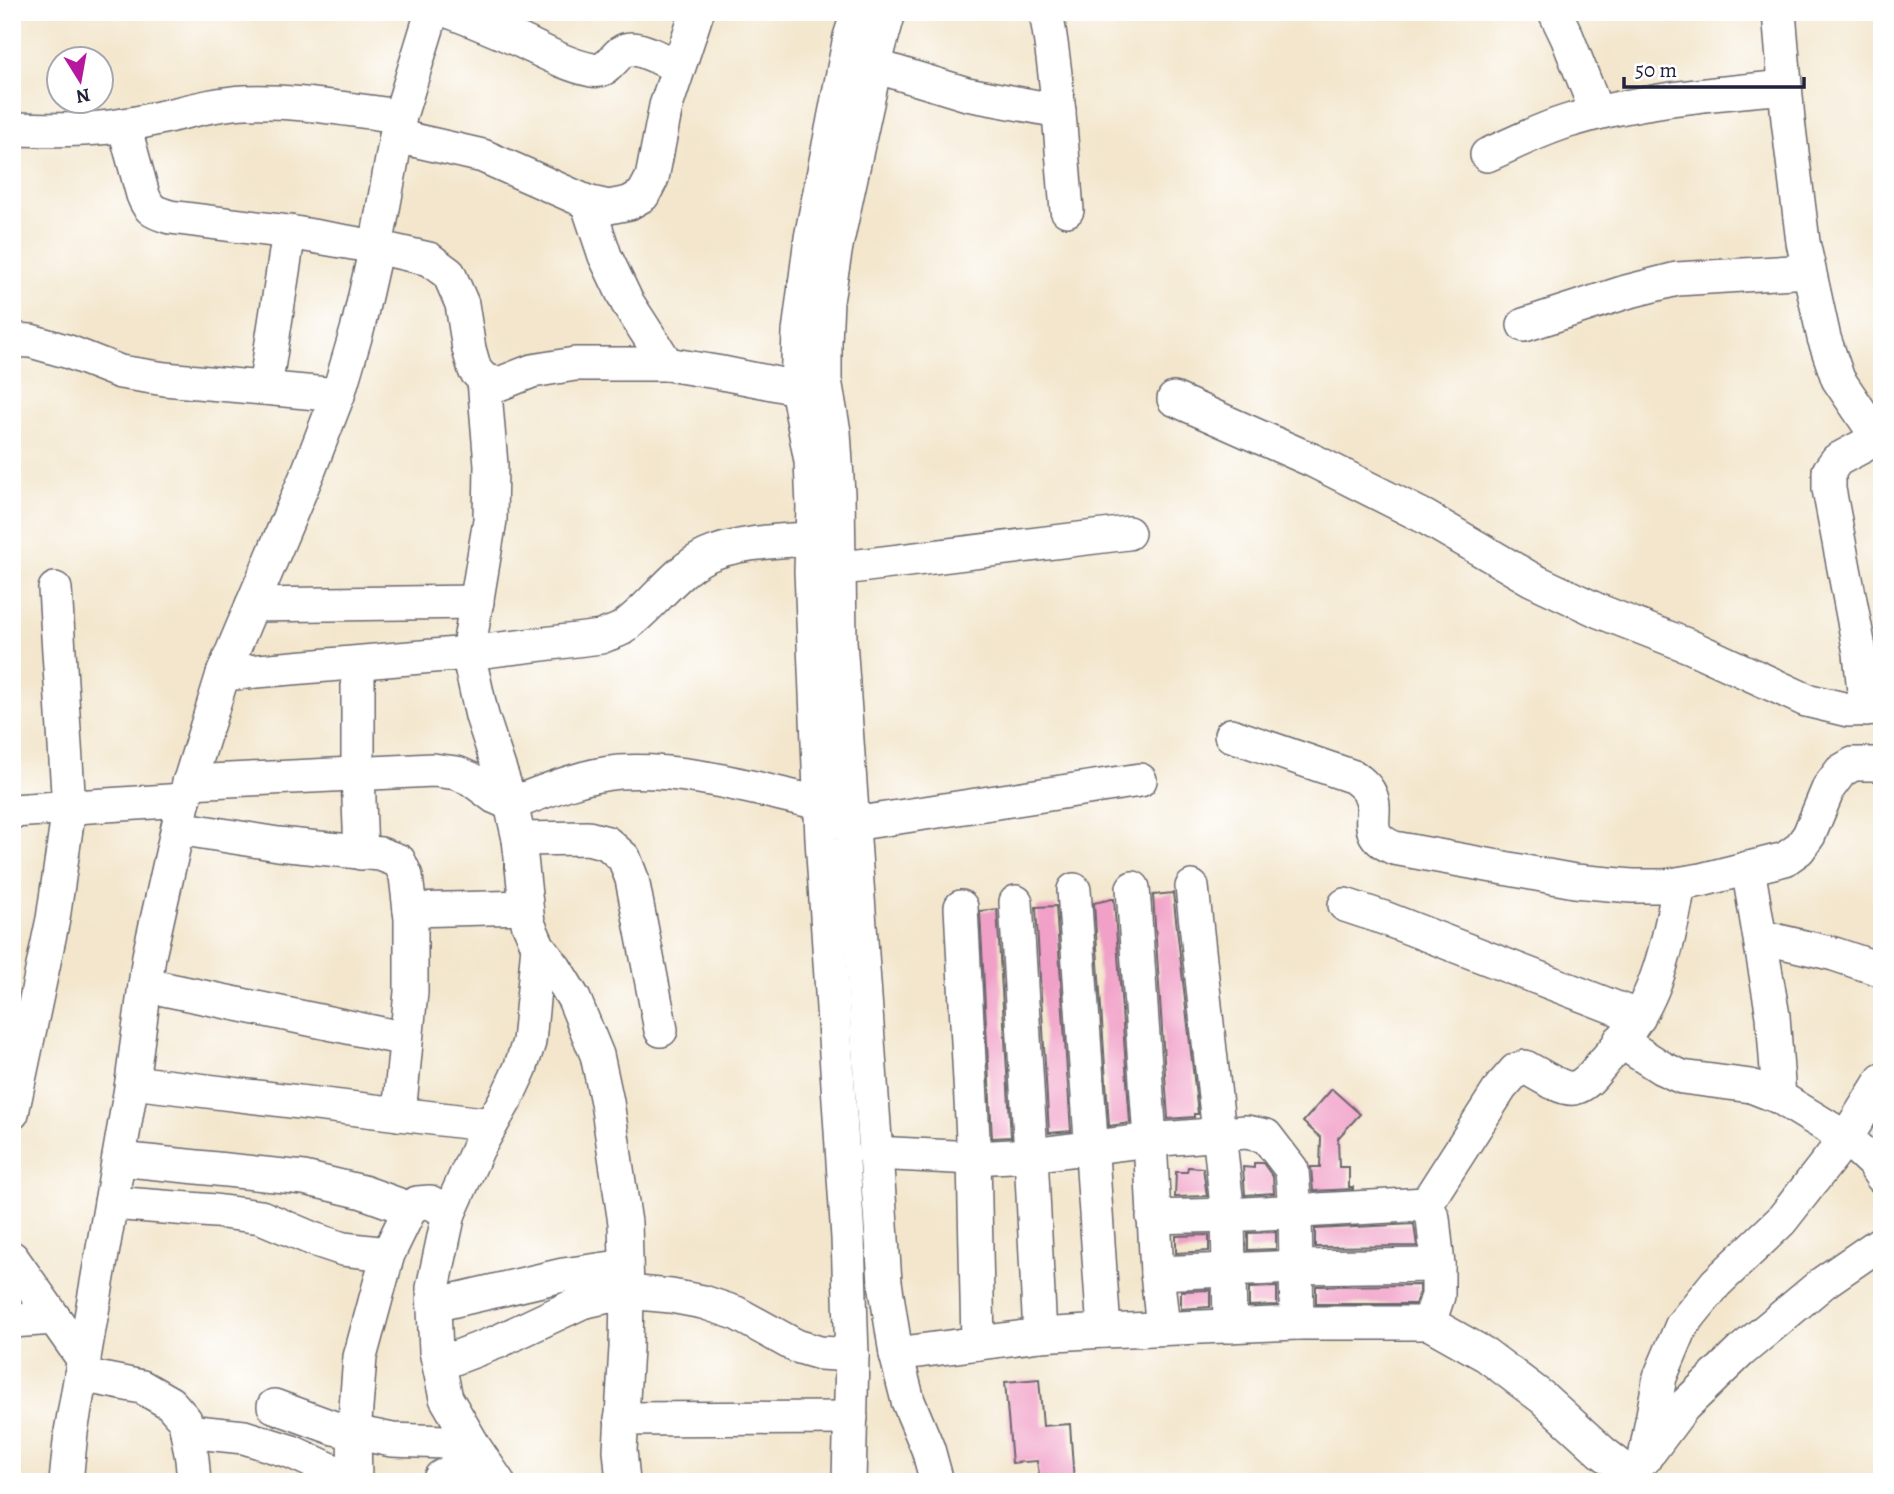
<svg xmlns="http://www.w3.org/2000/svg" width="1894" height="1494" font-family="Alegreya,serif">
	<rect width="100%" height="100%" fill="#fff"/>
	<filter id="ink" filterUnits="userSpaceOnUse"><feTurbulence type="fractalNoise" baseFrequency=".0143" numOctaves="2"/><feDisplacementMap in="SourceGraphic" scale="14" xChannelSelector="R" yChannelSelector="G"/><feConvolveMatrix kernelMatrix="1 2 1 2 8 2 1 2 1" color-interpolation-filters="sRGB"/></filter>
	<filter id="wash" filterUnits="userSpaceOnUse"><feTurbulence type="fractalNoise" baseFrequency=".00686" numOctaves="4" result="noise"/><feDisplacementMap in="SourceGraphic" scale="28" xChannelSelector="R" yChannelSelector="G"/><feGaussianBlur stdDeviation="1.57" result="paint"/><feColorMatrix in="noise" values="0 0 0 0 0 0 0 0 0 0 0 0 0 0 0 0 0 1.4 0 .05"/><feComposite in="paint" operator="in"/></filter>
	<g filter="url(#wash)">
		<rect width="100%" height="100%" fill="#f3e6cc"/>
		<g id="blocks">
			<g fill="#f1a0c7">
				<path d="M 1173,893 L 1198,1114 L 1194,1114 L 1194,1117 L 1168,1119 L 1153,895 Z"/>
				<path d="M 1112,899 L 1114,899 L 1130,1123 L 1109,1126 L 1094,903 Z"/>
				<path d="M 1056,906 L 1071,1131 L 1049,1133 L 1036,907 Z"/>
				<path d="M 997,909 L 1011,1137 L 992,1138 L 980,911 Z"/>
				<path d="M 1332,1089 L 1360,1114 L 1338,1138 L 1339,1167 L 1349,1167 L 1349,1187 L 1353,1187 L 1353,1189 L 1313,1191 L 1311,1167 L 1320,1167 L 1321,1138 L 1303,1122 Z"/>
				<path d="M 1254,1163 L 1263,1163 L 1273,1177 L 1274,1193 L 1245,1195 L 1243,1167 L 1254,1168 Z"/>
				<path d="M 1188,1167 L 1203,1168 L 1207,1196 L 1175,1197 L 1176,1172 L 1187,1172 Z"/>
				<path d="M 1414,1224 L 1417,1246 L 1315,1247 L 1315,1229 Z"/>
				<path d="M 1276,1232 L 1276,1249 L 1248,1250 L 1248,1233 Z"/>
				<path d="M 1209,1235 L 1209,1251 L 1176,1253 L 1176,1236 Z"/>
				<path d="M 1419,1285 L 1419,1293 L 1415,1304 L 1316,1304 L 1316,1286 Z"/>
				<path d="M 1277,1287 L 1277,1305 L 1249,1306 L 1249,1288 Z"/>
				<path d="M 1210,1290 L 1210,1307 L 1181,1309 L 1181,1291 Z"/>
				<path d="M 1039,1379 L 1043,1426 L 1070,1424 L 1074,1482 L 1040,1482 L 1037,1461 L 1012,1463 L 1005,1382 Z"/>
			</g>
		</g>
	</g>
	<g filter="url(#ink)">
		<use href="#blocks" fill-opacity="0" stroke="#6b676e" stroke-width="2"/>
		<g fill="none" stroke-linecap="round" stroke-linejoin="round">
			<g stroke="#6b676e" stroke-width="36">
				<g id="minor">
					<path d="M 451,12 C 475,21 498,31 521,41 C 544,52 567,65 592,70 C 612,74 614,48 632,49 C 644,49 666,62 678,66"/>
					<path d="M 889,12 L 879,48 L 836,246 L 827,301 L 825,342 L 825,380 L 834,432 L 838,494 L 840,641 L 885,1282 L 896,1354 L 908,1401 L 928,1449 L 937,1482"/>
					<path d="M 1046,12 C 1058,78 1061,144 1067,210"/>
					<path d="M 1555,12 L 1567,37 L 1597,113"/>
					<path d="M 1779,12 L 1788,120 L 1803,242 L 1824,338 L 1838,379 L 1882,444"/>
					<path d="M 875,66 L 967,94 L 1059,111"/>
					<path d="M 124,125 L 143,195 C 149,211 154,212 170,217 L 289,232 L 376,247 L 429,259 L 449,274 L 462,304 L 469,349 L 475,370 L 484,380 L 499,384 L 532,371 L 575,364 L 667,364 L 722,373 L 797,388"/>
					<path d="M 12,129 C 49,130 88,131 124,125 C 165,119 204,104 245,102 C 297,100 349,110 400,116"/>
					<path d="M 396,136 L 483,156 L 587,202 L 609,207 L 629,203 L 643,195 L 652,178 L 666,106 L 697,12"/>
					<path d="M 1487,155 C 1515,143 1543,128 1572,120 C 1641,99 1714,94 1785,87"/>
					<path d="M 587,202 L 605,256 L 627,302 L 667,364"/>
					<path d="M 1524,325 L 1626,292 L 1677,279 L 1809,271"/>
					<path d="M 12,340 L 31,341 L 69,352 L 120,372 L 165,379 L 338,395"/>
					<path d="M 484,380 L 491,465 L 490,520 L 468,653 L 482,716 L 511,804 L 519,839 L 528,923 L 538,946 L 555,968 L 574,999 L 597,1055 L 607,1102 L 625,1223 L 627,1292 L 626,1348 L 620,1450 L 623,1482"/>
					<path d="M 265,388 L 289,232"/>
					<path d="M 1174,399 L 1314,461 L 1425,517 L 1531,579 L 1599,611 L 1689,646 L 1806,700 L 1848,710 L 1882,709"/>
					<path d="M 818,571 L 1128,533"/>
					<path d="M 252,605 L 477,602"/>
					<path d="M 358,664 L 358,774 L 361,853"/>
					<path d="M 223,674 L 468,653 L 601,637 C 607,634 615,632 621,629 C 652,608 672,573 706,556 C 736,542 779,541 812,539"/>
					<path d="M 1866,710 L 1860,653 L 1829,489 L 1829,471 L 1837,460 L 1878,438"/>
					<path d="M 1231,735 L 1354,777 C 1358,780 1364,785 1367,789 C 1384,813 1356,832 1394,848 L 1575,881 L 1632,886 L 1665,886 L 1701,880 L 1785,859 L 1799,849 L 1809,835 L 1829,787 L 1841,771 L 1853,764 L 1882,764"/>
					<path d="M 189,782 L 433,770 L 457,773 L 471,779 L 495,797 L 511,804 C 545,791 583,775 619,772 C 687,768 755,789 820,803"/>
					<path d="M 12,811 L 184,800"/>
					<path d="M 853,824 L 1140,780"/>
					<path d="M 178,828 L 278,844 L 380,854 L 399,861 L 406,876 L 411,919 L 411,992 L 399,1114"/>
					<path d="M 519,839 L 588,838 L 607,843 L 624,858 L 632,879 L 661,1030"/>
					<path d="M 1748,868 L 1773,1016 L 1779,1097"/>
					<path d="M 1192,887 L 1228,1215 L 1230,1326"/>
					<path d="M 1133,888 L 1150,1140 L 1157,1273 L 1163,1328"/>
					<path d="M 1074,890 L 1104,1331"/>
					<path d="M 1016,902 L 1031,1155 L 1040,1335"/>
					<path d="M 1345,905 L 1384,918 L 1639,1017"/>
					<path d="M 961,907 L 974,1158 L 978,1343"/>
					<path d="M 410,910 L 526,907"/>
					<path d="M 1761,937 L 1834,954 L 1882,970"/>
					<path d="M 145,985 L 406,1039"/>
					<path d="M 1620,1041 L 1662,1068 L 1682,1077 L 1751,1086 L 1779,1097 L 1846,1138 L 1872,1162 L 1882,1177"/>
					<path d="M 132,1082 L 491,1125"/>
					<path d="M 12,1113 L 53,919 L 69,808 L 55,589"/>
					<path d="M 874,1153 L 974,1158 L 1031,1155 L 1150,1140 L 1246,1132 L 1266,1136 L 1292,1170 L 1295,1212 L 1297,1323"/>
					<path d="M 119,1159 L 304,1178 L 363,1192 L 410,1209"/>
					<path d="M 111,1203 L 215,1211 L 261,1217 L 313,1239 L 343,1249 L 388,1254"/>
					<path d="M 1426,1204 L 1501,1087 L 1516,1070 L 1525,1067 C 1537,1073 1561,1090 1574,1088 C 1587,1085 1594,1073 1602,1064 C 1615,1050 1628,1033 1638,1017 C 1661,981 1672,926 1679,884"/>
					<path d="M 1153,1217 L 1228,1215 L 1426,1204 L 1433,1218 L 1438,1265 L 1438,1296 L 1429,1323"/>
					<path d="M 12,1258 L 84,1360"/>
					<path d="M 1157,1273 L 1295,1267 L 1438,1265"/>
					<path d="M 434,1305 L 563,1275 L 626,1266"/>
					<path d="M 12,1321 L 54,1318"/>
					<path d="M 896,1354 L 1040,1335 L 1104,1331 L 1297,1323 L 1429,1323 L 1486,1355 L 1543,1398 L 1602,1452 L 1637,1479"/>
					<path d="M 439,1364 L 497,1342 L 582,1302 L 627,1292 L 671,1296 L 703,1302 L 736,1313 L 796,1346 L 820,1353 L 852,1355"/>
					<path d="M 81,1375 L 142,1387 L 170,1403 L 185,1420 L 192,1459 L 194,1482"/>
					<path d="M 274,1406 L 334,1428 L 392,1440 L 472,1443"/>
					<path d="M 621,1419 L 851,1418"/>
					<path d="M 187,1431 L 244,1437 L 292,1452 L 355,1481"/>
					<path d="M 1650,1451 L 1683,1407 L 1741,1351 L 1824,1282 L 1882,1242"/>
					<path d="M 1645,1458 L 1660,1377 L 1682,1325 L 1716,1283 L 1781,1221 L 1846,1138 L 1882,1080"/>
					<path d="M 66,1482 L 71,1432 L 132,1082 L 149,956 L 184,800 L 223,674 L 309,470 L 338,395 L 358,327 L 376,247 L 400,116 L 432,12"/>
					<path d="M 355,1482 L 354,1433 L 360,1357 L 388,1254 L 410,1209 L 417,1203 L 430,1202 L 449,1213"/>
					<path d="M 439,1482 L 441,1477 L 480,1456"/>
					<path d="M 498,1482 L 475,1448 L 446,1398 L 436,1351 L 433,1288 L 449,1213 L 478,1148 L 507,1097 L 520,1069 L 529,1042 L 538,946"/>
					<path d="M 849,1482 L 852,1355 L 848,1238 L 822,839 L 811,571 L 813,507 L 811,461 L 797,388 L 799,332 L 811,238 L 850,37 L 858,12"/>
				</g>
			</g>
			<use href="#minor" stroke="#fff" stroke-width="33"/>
		</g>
	</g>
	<rect width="1894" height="1494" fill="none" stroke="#fff" stroke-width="42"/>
	<g transform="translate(80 80) rotate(169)"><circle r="33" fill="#ffffff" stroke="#a7a7b1" stroke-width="2"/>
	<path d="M0-5L12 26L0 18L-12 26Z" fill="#b5179e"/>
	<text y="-10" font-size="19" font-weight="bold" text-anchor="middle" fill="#22223b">N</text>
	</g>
	<path d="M1624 77v10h180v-10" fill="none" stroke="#22223b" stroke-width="3.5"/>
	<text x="1635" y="77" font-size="21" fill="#22223b" stroke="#ffffff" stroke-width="5" paint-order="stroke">50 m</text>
</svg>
